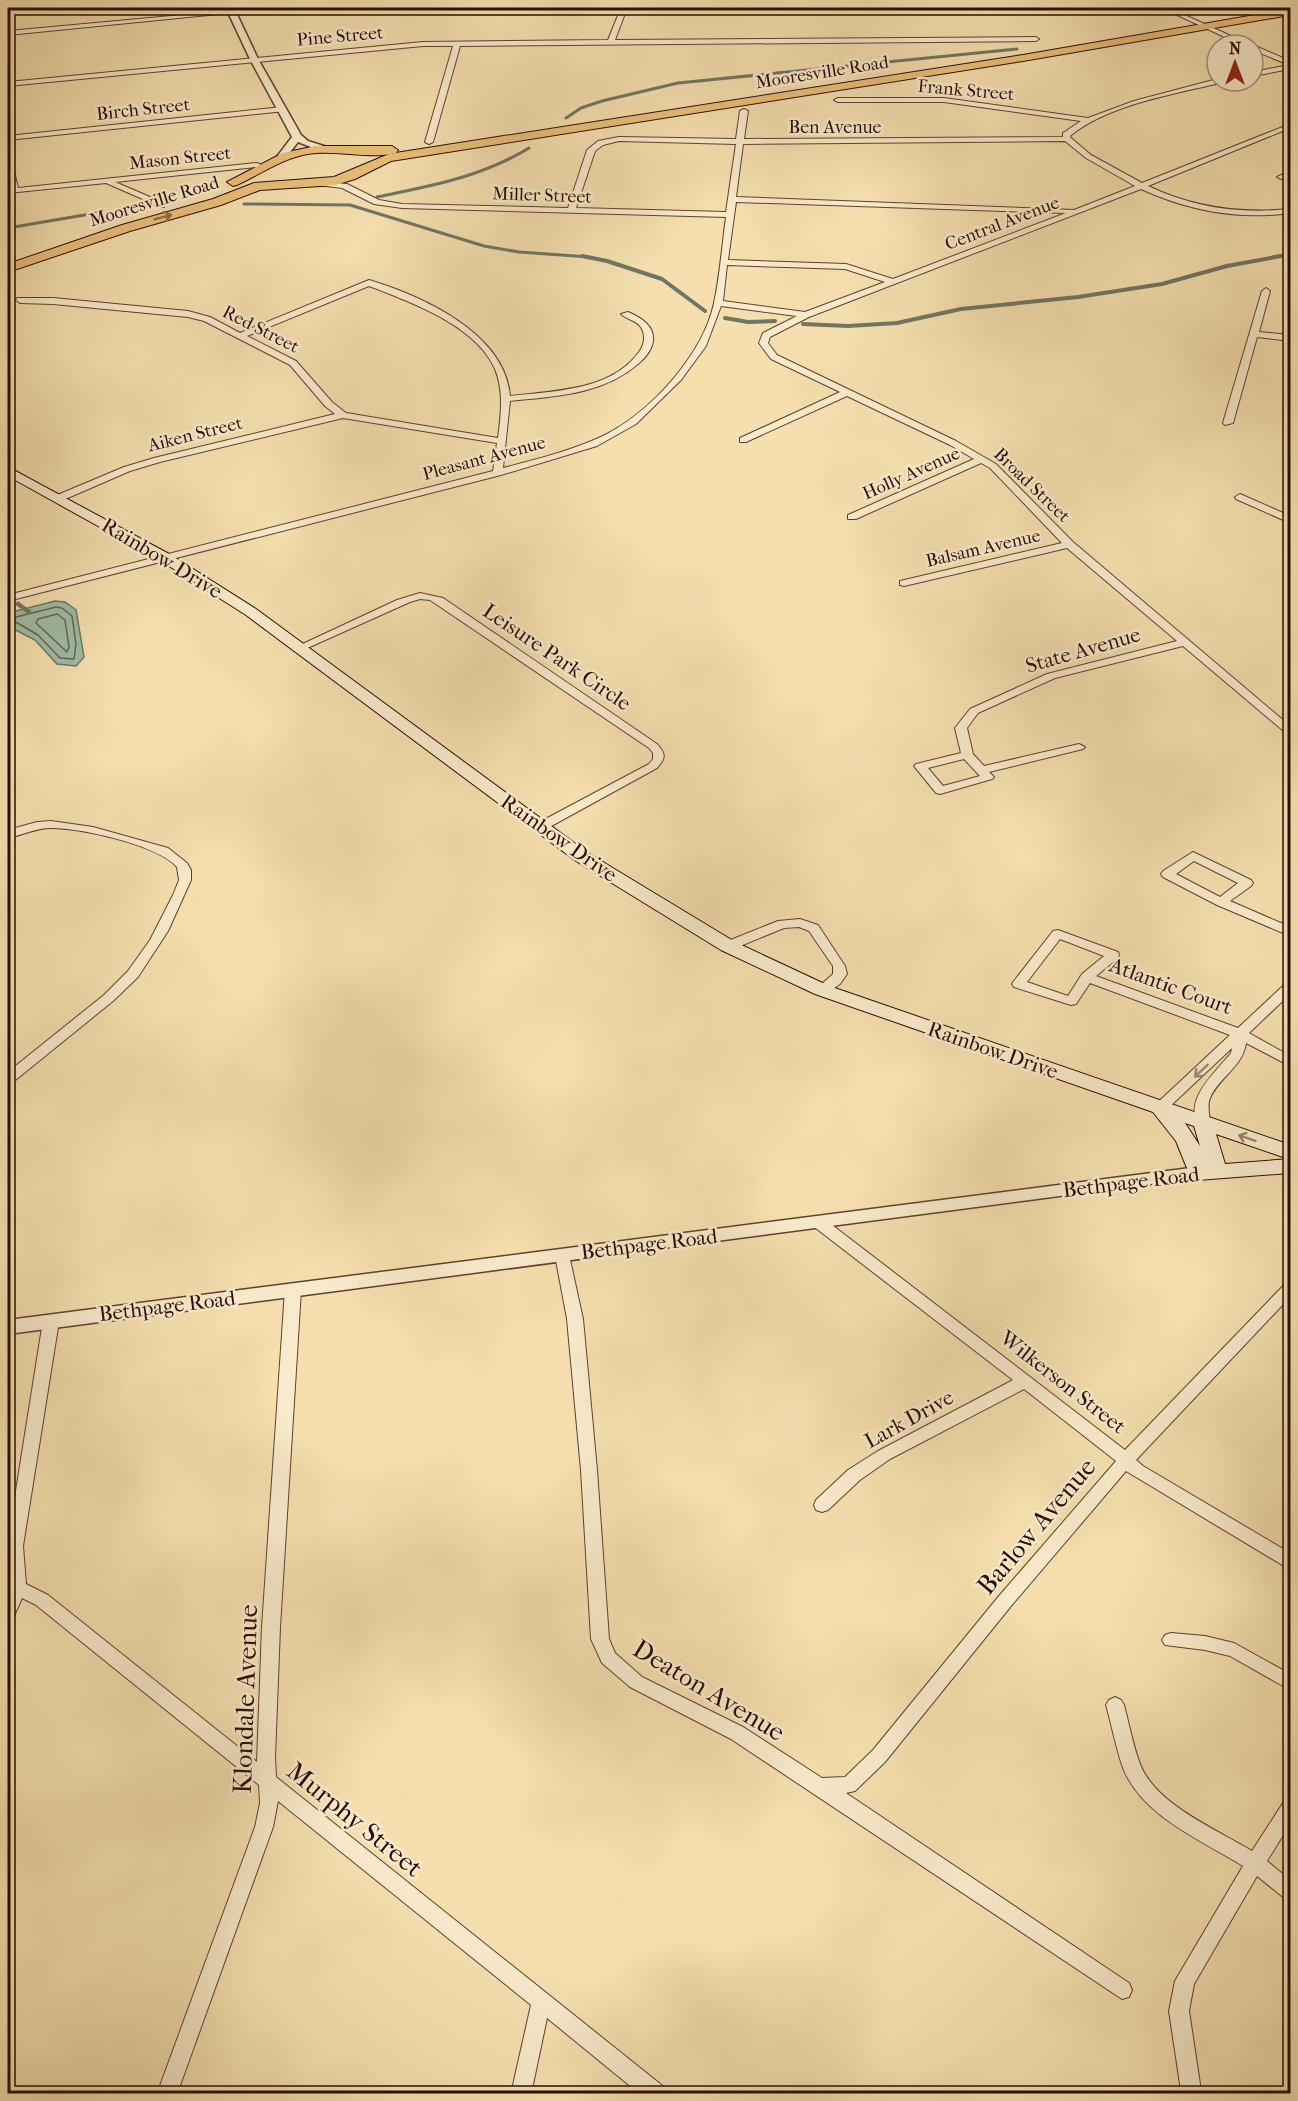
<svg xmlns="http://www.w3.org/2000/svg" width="1298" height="2101" font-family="'IM FELL French Canon',serif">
	<rect width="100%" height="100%" fill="#f5dfaf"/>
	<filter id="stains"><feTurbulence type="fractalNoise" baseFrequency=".00333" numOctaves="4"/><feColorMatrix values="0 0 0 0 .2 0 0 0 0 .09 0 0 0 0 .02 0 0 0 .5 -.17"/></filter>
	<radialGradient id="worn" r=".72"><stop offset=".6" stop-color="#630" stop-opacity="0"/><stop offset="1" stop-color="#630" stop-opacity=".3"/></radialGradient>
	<path fill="#9dbda5" stroke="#6f7664" stroke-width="1.5" d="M 55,601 L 65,602 L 76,610 L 84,657 L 76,666 L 57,664 L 35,640 L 8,626 L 8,613 Z"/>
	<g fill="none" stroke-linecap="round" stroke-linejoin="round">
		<g stroke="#646454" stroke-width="1.5">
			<path d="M 56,607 L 62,608 L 72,616 L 76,644 L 74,659 L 60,658 L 38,635 L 14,621 L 16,617 Z"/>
			<path d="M 57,614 L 65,620 L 69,647 L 67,652 L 36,623 L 38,619 Z"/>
		</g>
		<g stroke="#6f7664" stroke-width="3">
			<path d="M 566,118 L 581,108 L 602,101 L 678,83 L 1017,49"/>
			<path d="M 377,197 C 430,186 482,177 529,148"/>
			<path d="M 244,204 L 350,205 L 484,246 L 519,252 L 589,257"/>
			<path d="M 8,228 L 96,213"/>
			<path d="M 1273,257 L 1290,254"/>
		</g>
		<g stroke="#6f7664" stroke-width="4">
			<path d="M 582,256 L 607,261 L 662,279 L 705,311"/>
			<path d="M 725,318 L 748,322 L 775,321"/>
			<path d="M 803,324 L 848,326 L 897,323 L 961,309 L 1078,297 L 1162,284 L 1227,266 L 1281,256"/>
		</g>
		<path stroke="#6f7664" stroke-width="4.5" d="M 18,604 L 29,612"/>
		<g stroke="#5d412e" stroke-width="2">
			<g id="minor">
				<path d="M 260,8 L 279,8 L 8,35 L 8,31 Z"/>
				<path d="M 621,8 L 627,8 L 615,40 L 1036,37 L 1039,39 L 1036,41 L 460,46 L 433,142 L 429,144 L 425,142 L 453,46 L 423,46 L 8,86 L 8,82 L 423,42 L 608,40 Z"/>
				<path d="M 1162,8 L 1169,8 L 1251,45 L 1242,45 Z"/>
				<path d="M 1253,45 L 1290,61 L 1290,69 L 1253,76 L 1253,72 L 1289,65 L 1253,50 Z"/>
				<path d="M 1217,79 L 1217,81 L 1221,81 L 1220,83 C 1174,94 1107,105 1070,136 L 1071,138 L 1091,155 L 1142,183 L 1290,124 L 1290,128 L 1148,186 C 1194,208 1240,214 1290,209 L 1290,213 C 1238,220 1189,211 1141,189 L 809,317 L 770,337 L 768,343 L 777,355 L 956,441 L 996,464 L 1073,542 L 1290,726 L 1290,734 L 1286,733 L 1183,646 L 1055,678 L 978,713 L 967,728 L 973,754 L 984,766 L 1079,744 L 1085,747 L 1083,749 L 989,772 L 994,777 L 992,779 L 940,794 L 936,793 L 914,766 L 916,764 L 961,753 L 955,728 L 970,709 L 1047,674 L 1177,641 L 1067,548 L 904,586 L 900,585 L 900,581 L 1062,543 L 990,468 L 981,463 L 856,519 L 848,519 L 848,515 L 974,459 L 950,445 L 847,396 L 746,442 L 740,442 L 740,438 L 840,392 L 771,359 L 759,343 L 763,333 L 797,316 L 721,306 L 706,346 L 681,380 L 636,424 L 597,446 L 501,475 L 8,601 L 8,595 L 493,471 L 497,443 L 343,418 L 160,462 L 130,471 L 63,500 L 55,500 L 55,496 L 124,467 L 154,458 L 335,414 L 325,406 L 290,365 L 204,321 L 188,317 L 53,304 L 20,303 L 16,300 L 17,298 L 53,298 L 188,311 L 210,317 L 240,333 L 369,280 C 422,296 505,333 510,396 C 553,391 611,391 639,352 C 645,344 646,334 640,326 C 635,320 626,319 621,314 L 628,312 C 640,317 655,326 653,341 C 652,350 644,359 638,364 C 602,395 555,396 510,401 L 503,468 C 537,459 571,451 603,436 C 650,413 703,355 714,303 C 720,275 722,246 726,217 L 402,208 L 374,204 L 342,188 L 318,185 L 318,181 L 347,184 L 379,200 L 402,204 L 568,208 L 587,150 L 598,141 L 619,137 L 736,139 L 740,111 L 744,109 L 748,111 L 744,139 L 1063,137 L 1063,133 L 1081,121 L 944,102 L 838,102 L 834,100 L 838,98 L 944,98 L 1088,118 L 1134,101 ZM 619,141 L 736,144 L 726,212 L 576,208 L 595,151 L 603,145 ZM 1065,141 L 1086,158 L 1135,186 L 1074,210 L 736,197 L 743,144 ZM 736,202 L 1066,213 L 893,279 L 846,264 L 728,260 ZM 727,265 L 845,269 L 885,282 L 805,312 L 723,301 ZM 369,286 C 410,302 476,325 495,369 C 504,391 501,415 498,438 L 346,413 L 332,402 L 296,361 L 247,336 ZM 964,759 L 980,776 L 943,786 L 928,768 Z"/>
				<path d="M 282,107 L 285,107 L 285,111 L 8,140 L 8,136 Z"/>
				<path d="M 8,161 L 12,163 L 18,188 L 257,163 L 261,165 L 257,167 L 115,182 L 164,203 L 164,207 L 161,207 L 106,183 L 8,193 L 8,189 L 11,188 L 8,176 Z"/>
				<path d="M 1290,171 L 1290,176 L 1281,179 L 1277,177 Z"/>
				<path d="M 1266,288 L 1270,291 L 1259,332 L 1290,335 L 1290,341 L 1257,337 L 1233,423 L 1225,425 L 1223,423 L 1262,291 Z"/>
				<path d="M 1240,494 L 1290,516 L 1290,523 L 1236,499 L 1235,497 Z"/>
				<path d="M 420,593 L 443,598 L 657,744 C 666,754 666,758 657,768 L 544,830 L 536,830 L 534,827 L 536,824 L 649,764 L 653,759 L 653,753 L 649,748 L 430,600 L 420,599 L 410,602 L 303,650 L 299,651 L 294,648 L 397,600 Z"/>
				<path d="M 51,821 L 93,827 L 168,848 L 187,863 L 191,870 L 191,880 L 168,931 L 138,977 L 113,1001 L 13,1082 L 8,1084 L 8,1072 L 104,995 L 128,971 L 150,940 L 173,895 L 179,880 L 177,867 C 158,845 78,827 49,828 C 34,829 22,835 8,838 L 8,830 L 37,822 Z"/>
				<path d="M 1193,852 L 1251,880 L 1253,883 L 1251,886 L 1230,901 L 1290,927 L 1290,936 L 1217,905 L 1163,877 L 1161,874 L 1163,871 ZM 1194,861 L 1238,883 L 1220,897 L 1176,874 Z"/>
				<path d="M 800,919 L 818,925 L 845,966 L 847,974 L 840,984 L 827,993 L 817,993 L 815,990 L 833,974 L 833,966 L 809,931 L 799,927 L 784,928 L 733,949 L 728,950 L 722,946 L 723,943 L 778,921 Z"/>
				<path d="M 1058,930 L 1118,952 L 1119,955 L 1118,958 L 1096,976 L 1238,1028 L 1285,984 L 1290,983 L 1290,994 L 1249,1033 L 1290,1056 L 1290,1066 L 1246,1043 C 1243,1067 1219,1077 1210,1098 C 1206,1108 1212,1118 1208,1126 L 1198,1126 C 1184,1098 1215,1073 1231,1053 L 1232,1048 L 1165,1111 L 1155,1111 L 1153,1108 L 1155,1105 L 1230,1035 L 1090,983 L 1076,1004 L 1071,1005 L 1014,987 L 1012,984 L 1014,981 L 1053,931 ZM 1060,939 L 1104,956 L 1082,974 L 1068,996 L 1027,982 Z"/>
				<path d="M 818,1217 L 823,1218 L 1125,1450 L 1285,1284 L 1290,1283 L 1290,1297 L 1136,1460 L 1143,1466 L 1290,1553 L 1290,1568 L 1284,1566 L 1126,1471 L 1011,1606 L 885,1762 L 855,1791 L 846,1793 L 1129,1983 L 1132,1990 L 1129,1997 L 1122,1999 L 731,1739 L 630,1687 L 602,1663 L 591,1639 L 581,1470 L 567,1319 L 555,1255 L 557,1251 L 567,1251 L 569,1255 L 583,1319 L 597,1470 L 609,1639 L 615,1653 L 642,1677 L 743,1727 L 822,1778 L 845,1777 L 873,1750 L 999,1596 L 1116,1461 L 1024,1389 L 890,1459 L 860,1480 L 828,1510 L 822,1512 L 816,1510 L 814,1505 L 816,1500 L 848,1470 L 878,1451 L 1013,1380 L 813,1226 L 811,1222 L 813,1218 Z"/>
				<path d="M 293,1284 L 298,1286 L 301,1290 L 280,1627 L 275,1758 L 276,1777 L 664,2087 L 667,2094 L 640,2094 L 547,2018 L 531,2094 L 511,2094 L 531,2005 L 278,1801 L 273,1827 L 177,2094 L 157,2094 L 255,1827 L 260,1803 L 259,1785 L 36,1605 L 22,1598 L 14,1616 L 8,1618 L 8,1593 L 10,1588 L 8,1541 L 43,1321 L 46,1317 L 56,1317 L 59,1321 L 23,1546 L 26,1584 L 48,1595 L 257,1762 L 262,1627 L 285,1290 L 288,1286 Z"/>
				<path d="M 1171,1633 L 1205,1636 L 1234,1643 L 1290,1674 L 1290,1690 L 1230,1656 L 1205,1650 L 1165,1645 L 1162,1640 L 1165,1635 Z"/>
				<path d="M 1115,1697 L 1121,1700 L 1124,1705 C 1129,1724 1133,1745 1140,1764 C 1156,1805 1216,1829 1252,1851 L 1283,1803 L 1290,1801 L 1290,1824 L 1267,1861 L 1290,1880 L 1290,1900 L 1283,1897 L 1257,1876 L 1194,1984 L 1189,2011 L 1200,2084 L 1199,2094 L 1179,2094 L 1180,2084 L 1169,2011 L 1175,1981 L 1243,1866 C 1201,1840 1142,1816 1123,1768 C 1116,1748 1112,1726 1106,1705 L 1109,1700 Z"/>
			</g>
		</g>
		<g stroke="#5d412e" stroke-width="3">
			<g id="tertiary">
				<path d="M 226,8 L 234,8 L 258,59 L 301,135 L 308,141 L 327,147 L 327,151 L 321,151 L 298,142 L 284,160 L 278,160 L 276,158 L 292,137 L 250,59 Z"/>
				<path d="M 1198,1167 L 1204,1169 L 1207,1173 L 1204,1177 L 8,1334 L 8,1320 Z"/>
			</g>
		</g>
		<g stroke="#2a0c03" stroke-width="2">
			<path id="secondary" d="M 8,467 L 171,555 L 256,609 L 588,853 L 735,942 L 829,986 L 1290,1145 L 1290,1173 L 1198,1180 L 1191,1178 L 1176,1141 L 1153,1112 L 815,994 L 721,950 L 576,861 L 246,615 L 161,561 L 8,476 ZM 1185,1123 L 1194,1126 L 1200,1146 ZM 1216,1134 L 1283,1157 L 1290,1159 L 1225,1164 Z"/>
		</g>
		<g stroke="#2a0c03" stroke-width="2">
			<g id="primary">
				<path d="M 1290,9 L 1290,15 L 1023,61 L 391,161 L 355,179 L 335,185 L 260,190 L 221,205 L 130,231 L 8,272 L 8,264 L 122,225 L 213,199 L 254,183 L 334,177 L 389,154 L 1023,55 Z"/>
				<path d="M 316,146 L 392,146 L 398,150 L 396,153 C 370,159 343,151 316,153 C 287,155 263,173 237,185 L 233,186 L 227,182 L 283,153 Z"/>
			</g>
		</g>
		<use href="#minor" fill="#f8eacb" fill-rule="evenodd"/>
		<use href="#tertiary" fill="#f8eacb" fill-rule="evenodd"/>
		<use href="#secondary" fill="#f8eacb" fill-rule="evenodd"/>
		<use href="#primary" fill="#eac078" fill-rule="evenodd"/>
	</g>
	<defs><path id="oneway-shaft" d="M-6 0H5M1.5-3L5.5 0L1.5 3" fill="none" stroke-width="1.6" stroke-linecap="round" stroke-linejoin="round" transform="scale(1.5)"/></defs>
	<use stroke="#946f43" href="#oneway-shaft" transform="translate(163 217) rotate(-15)"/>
	<g stroke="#9b8671">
		<use href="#oneway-shaft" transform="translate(1201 1071) rotate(137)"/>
		<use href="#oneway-shaft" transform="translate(1247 1138) rotate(-161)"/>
	</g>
	<g text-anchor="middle" stroke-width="5" stroke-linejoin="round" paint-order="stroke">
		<g font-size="18" fill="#2a0c03" stroke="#f8eacb">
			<text transform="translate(340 36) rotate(-5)" y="6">Pine Street</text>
			<text transform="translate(822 72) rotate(-9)" y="6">Mooresville Road</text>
			<text transform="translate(966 90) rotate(5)" y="6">Frank Street</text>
			<text transform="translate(143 109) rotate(-6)" y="6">Birch Street</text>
			<text x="835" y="133">Ben Avenue</text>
			<text transform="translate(180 158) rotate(-6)" y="6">Mason Street</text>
			<text transform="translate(542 195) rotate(2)" y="6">Miller Street</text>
			<text transform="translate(154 201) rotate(-17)" y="6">Mooresville Road</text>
			<text transform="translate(1002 223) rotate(-21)" y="6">Central Avenue</text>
			<text transform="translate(261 329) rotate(27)" y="6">Red Street</text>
			<text transform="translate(195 434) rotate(-14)" y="6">Aiken Street</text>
			<text transform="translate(484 458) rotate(-15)" y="6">Pleasant Avenue</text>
			<text transform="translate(911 473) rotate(-24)" y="6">Holly Avenue</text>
			<text transform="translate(1032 485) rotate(44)" y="6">Broad Street</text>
			<text transform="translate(983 548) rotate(-13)" y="6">Balsam Avenue</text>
		</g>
		<g font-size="21" fill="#2a0c03" stroke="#f8eacb">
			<text transform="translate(162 558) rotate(31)" y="7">Rainbow Drive</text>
			<text transform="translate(1083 650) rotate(-16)" y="7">State Avenue</text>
			<text transform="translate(557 657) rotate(34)" y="7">Leisure Park Circle</text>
			<text transform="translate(559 838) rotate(35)" y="7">Rainbow Drive</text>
			<text transform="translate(1171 986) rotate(20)" y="7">Atlantic Court</text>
			<text transform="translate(993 1050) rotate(19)" y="7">Rainbow Drive</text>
			<text transform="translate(1131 1182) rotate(-7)" y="7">Bethpage Road</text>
			<text transform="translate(649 1244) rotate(-7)" y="7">Bethpage Road</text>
			<text transform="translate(167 1306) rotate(-7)" y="7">Bethpage Road</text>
			<text transform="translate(1063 1382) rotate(38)" y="7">Wilkerson Street</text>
			<text transform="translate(909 1419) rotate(-29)" y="7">Lark Drive</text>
		</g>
		<g font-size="26" fill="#2a0c03" stroke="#f8eacb">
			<text transform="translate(1036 1526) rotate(-50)" y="9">Barlow Avenue</text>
			<text transform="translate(709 1690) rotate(31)" y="9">Deaton Avenue</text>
			<text transform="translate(245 1699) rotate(-88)" y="9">Klondale Avenue</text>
			<text transform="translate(355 1819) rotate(39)" y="9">Murphy Street</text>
		</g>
	</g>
	<rect width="1298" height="2101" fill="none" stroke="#f5dfaf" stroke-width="30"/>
	<rect x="9" y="9" width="1280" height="2083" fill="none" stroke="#2a0c03" stroke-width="3"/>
	<rect x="15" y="15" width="1268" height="2071" fill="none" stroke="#2a0c03" stroke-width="1.5"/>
	<g transform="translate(1235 63)"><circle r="28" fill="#f8eacb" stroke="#a6917b" stroke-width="1.5"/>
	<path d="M0-4.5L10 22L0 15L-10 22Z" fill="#8f2418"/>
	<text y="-9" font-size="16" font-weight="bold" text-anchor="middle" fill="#2a0c03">N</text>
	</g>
	<rect width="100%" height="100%" filter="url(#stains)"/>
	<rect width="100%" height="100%" fill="url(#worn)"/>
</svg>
